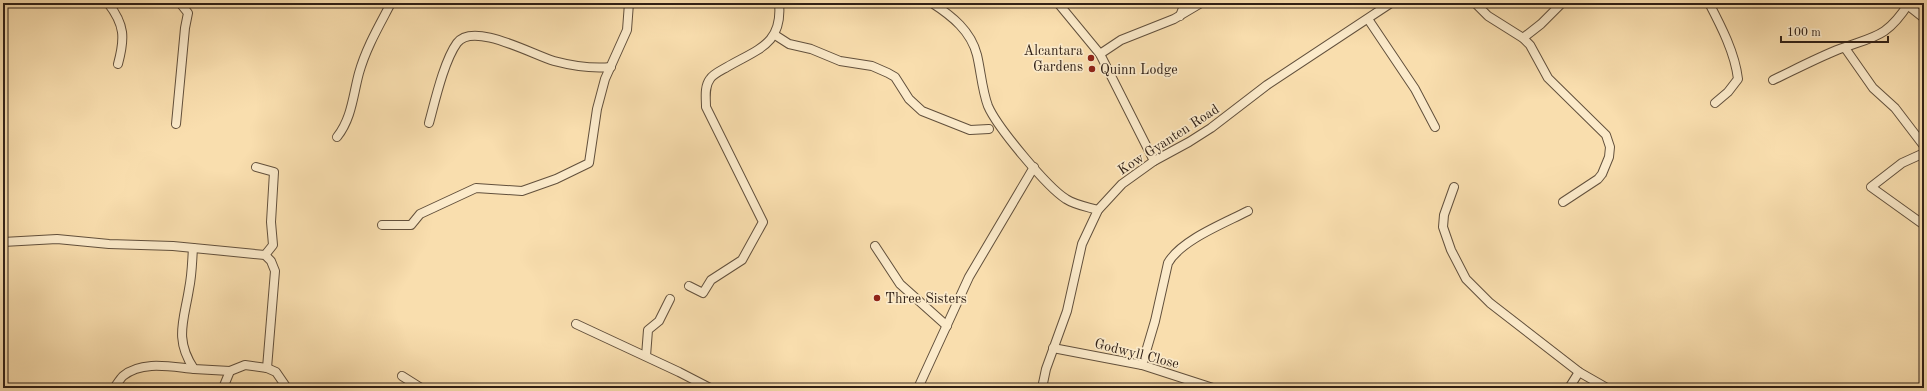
<svg xmlns="http://www.w3.org/2000/svg" width="1927" height="391" font-family="'Old Standard TT',serif">
	<rect width="100%" height="100%" fill="#f9deae"/>
	<filter id="stains"><feTurbulence type="fractalNoise" baseFrequency=".005" numOctaves="4"/><feColorMatrix values="0 0 0 0 .2 0 0 0 0 .09 0 0 0 0 .02 0 0 0 .5 -.17"/></filter>
	<radialGradient id="worn" r=".72"><stop offset=".6" stop-color="#630" stop-opacity="0"/><stop offset="1" stop-color="#630" stop-opacity=".3"/></radialGradient>
	<g fill="none" stroke-linecap="round" stroke-linejoin="round">
		<g stroke="#62503c" stroke-width="10">
			<g id="minor">
				<path d="M 108,3 C 125,25 125,38 118,64"/>
				<path d="M 932,3 C 952,16 971,31 977,55 C 981,72 982,90 988,106 C 997,127 1047,187 1066,199 C 1075,205 1088,207 1098,210"/>
				<path d="M 1058,3 L 1100,54 L 1154,161"/>
				<path d="M 1475,3 L 1488,16 L 1523,38 L 1530,45 L 1548,78 L 1606,135 L 1610,147 L 1609,157 L 1602,174 L 1598,179 L 1563,202"/>
				<path d="M 1709,3 C 1721,26 1735,53 1738,79 L 1728,92 L 1715,103"/>
				<path d="M 1905,3 L 1924,18"/>
				<path d="M 1180,16 L 1185,3"/>
				<path d="M 1368,19 L 1415,89 L 1435,127"/>
				<path d="M 775,35 L 789,44 L 811,49 L 840,61 L 872,66 L 888,73 L 895,77 L 909,99 L 922,111 L 970,130 L 989,129"/>
				<path d="M 1523,38 L 1541,24 L 1562,3"/>
				<path d="M 1845,48 L 1873,88 L 1895,108 L 1924,146"/>
				<path d="M 1100,54 L 1121,40 L 1174,19 L 1201,3"/>
				<path d="M 1773,80 C 1794,70 1815,59 1837,50 C 1874,36 1886,39 1909,3"/>
				<path d="M 429,123 C 435,101 444,61 457,43 C 473,21 533,55 554,61 C 573,66 592,69 611,67"/>
				<path d="M 176,124 L 185,28 L 188,13 L 180,3"/>
				<path d="M 337,137 C 352,118 353,95 359,73 C 366,48 379,26 391,3"/>
				<path d="M 1924,153 L 1902,163 L 1871,187 L 1924,225"/>
				<path d="M 256,167 L 274,172 L 271,222 L 273,245 L 265,255"/>
				<path d="M 1454,187 L 1444,215 L 1443,227 L 1451,250 L 1466,279 L 1490,303 L 1579,372 L 1607,388"/>
				<path d="M 382,225 L 411,225 L 420,214 L 476,188 L 522,191 L 556,179 L 589,163 L 597,109 L 605,79 L 627,30 L 629,3"/>
				<path d="M 3,242 L 57,239 L 109,244 L 173,246 L 265,255 L 271,261 L 275,271 L 267,368"/>
				<path d="M 875,246 L 900,284 L 947,326"/>
				<path d="M 193,248 C 192,262 192,275 189,289 C 184,321 174,339 194,369 L 230,371"/>
				<path d="M 689,286 L 703,293 L 711,280 L 742,260 L 763,222 L 706,107 C 706,98 704,87 710,79 C 713,74 722,70 727,67 C 758,49 783,44 779,3"/>
				<path d="M 576,324 L 679,372 L 710,388"/>
				<path d="M 1053,348 L 1142,365 L 1213,388"/>
				<path d="M 646,356 L 648,330 L 659,321 L 670,299"/>
				<path d="M 1142,365 L 1155,321 L 1168,263 C 1181,240 1225,223 1248,211"/>
				<path d="M 402,376 L 421,388"/>
				<path d="M 114,388 C 117,384 120,379 123,376 C 142,360 172,367 194,369"/>
				<path d="M 223,388 L 230,371 L 245,365 L 267,368 L 276,372 L 287,388"/>
				<path d="M 918,388 L 969,277 L 1034,167"/>
				<path d="M 1042,388 L 1046,369 L 1067,311 L 1082,244 L 1098,210 L 1122,184 L 1154,161 L 1189,142 L 1211,128 L 1267,85 L 1391,3"/>
				<path d="M 1569,388 L 1579,372"/>
			</g>
		</g>
		<use href="#minor" stroke="#fbeaca" stroke-width="8"/>
	</g>
	<g fill="#8f2418" stroke="#fbeaca" stroke-width="1.5">
		<circle cx="1091" cy="58" r="4"/>
		<circle cx="1092" cy="69" r="4"/>
		<circle cx="877" cy="298" r="4"/>
	</g>
	<g text-anchor="middle" stroke-width="3.5" stroke-linejoin="round" paint-order="stroke">
		<g font-size="14" fill="#302016" stroke="#fbeaca" text-anchor="start">
			<text x="1083" y="55" text-anchor="end">Alcantara<tspan x="1083" dy="16">Gardens</tspan></text>
			<text x="1100" y="74">Quinn Lodge</text>
			<text x="885" y="303">Three Sisters</text>
		</g>
		<g font-size="14" fill="#302016" stroke="#fbeaca">
			<text transform="translate(1168 139) rotate(-33)" y="5">Kow Gyanten Road</text>
			<text transform="translate(1137 353) rotate(14)" y="5">Godwyll Close</text>
		</g>
	</g>
	<rect width="1927" height="391" fill="none" stroke="#f9deae" stroke-width="16"/>
	<rect x="4" y="4" width="1919" height="383" fill="none" stroke="#302016" stroke-width="2"/>
	<rect x="8" y="8" width="1911" height="375" fill="none" stroke="#302016"/>
	<path d="M1781 36v6h107v-6" fill="none" stroke="#302016" stroke-width="2"/>
	<text x="1787" y="36" font-size="12" fill="#302016" stroke="#fbeaca" stroke-width="3" paint-order="stroke">100 m</text>
	<rect width="100%" height="100%" filter="url(#stains)"/>
	<rect width="100%" height="100%" fill="url(#worn)"/>
</svg>
